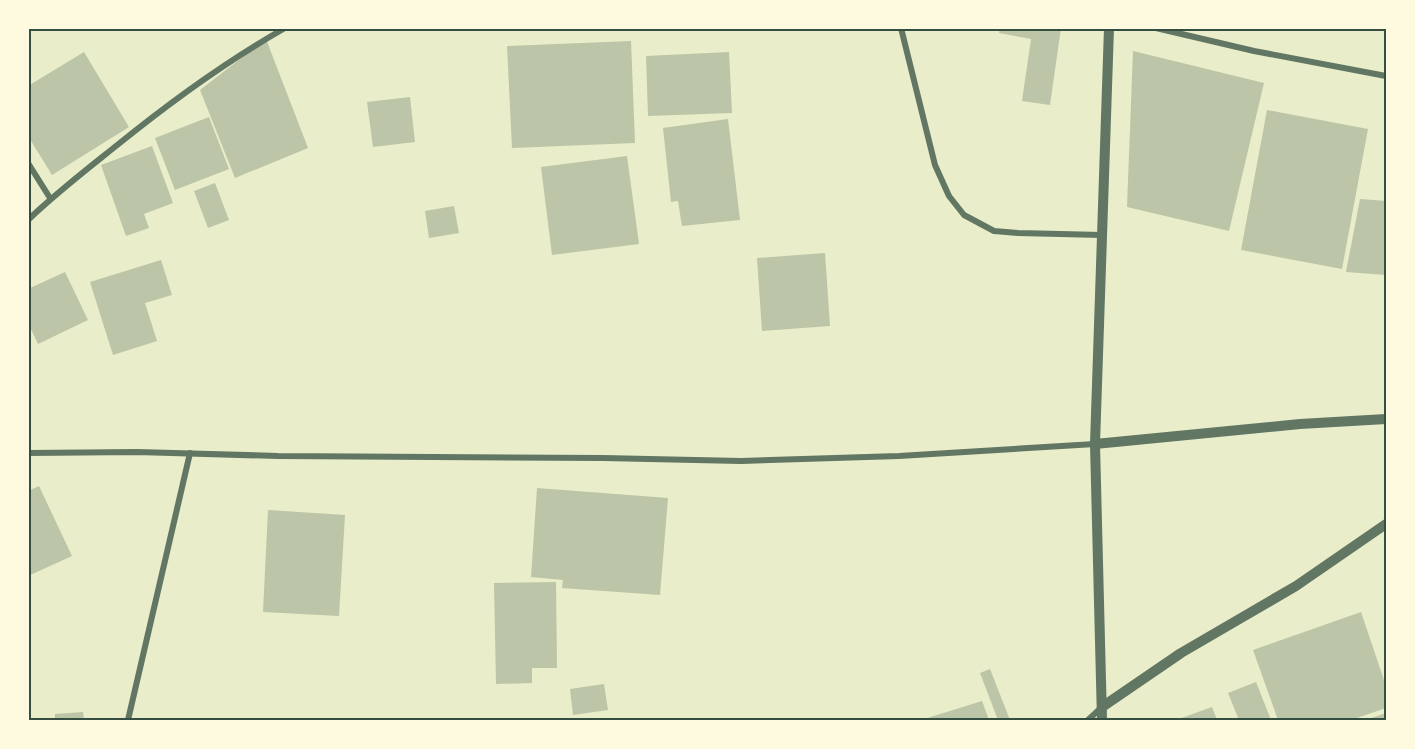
<svg xmlns="http://www.w3.org/2000/svg" width="1415" height="749" font-family="'Crimson Pro',serif">
	<rect width="100%" height="100%" fill="#e9edc9"/>
	<g fill="#bcc5a7">
		<path d="M 1000,28 L 1061,28 L 1050,105 L 1022,101 L 1031,39 L 999,33 Z"/>
		<path d="M 266,39 L 308,148 L 235,178 L 200,90 Z"/>
		<path d="M 631,41 L 635,143 L 512,148 L 507,46 Z"/>
		<path d="M 1133,51 L 1264,83 L 1229,231 L 1127,207 Z"/>
		<path d="M 84,52 L 129,127 L 52,175 L 28,136 L 28,86 Z"/>
		<path d="M 729,52 L 732,113 L 648,116 L 646,56 Z"/>
		<path d="M 410,97 L 415,142 L 373,147 L 367,102 Z"/>
		<path d="M 1267,110 L 1368,129 L 1342,269 L 1241,250 Z"/>
		<path d="M 209,117 L 229,169 L 175,190 L 155,138 Z"/>
		<path d="M 728,119 L 740,220 L 682,226 L 678,201 L 671,202 L 663,128 Z"/>
		<path d="M 152,146 L 173,203 L 144,214 L 149,228 L 126,236 L 101,165 Z"/>
		<path d="M 627,156 L 639,244 L 552,255 L 541,167 Z"/>
		<path d="M 215,183 L 229,220 L 208,228 L 194,191 Z"/>
		<path d="M 1360,199 L 1386,201 L 1386,275 L 1346,272 Z"/>
		<path d="M 454,206 L 459,233 L 429,238 L 425,211 Z"/>
		<path d="M 825,253 L 830,326 L 762,331 L 757,258 Z"/>
		<path d="M 161,260 L 172,295 L 145,303 L 157,341 L 113,355 L 90,282 Z"/>
		<path d="M 65,272 L 88,320 L 38,344 L 28,323 L 28,289 Z"/>
		<path d="M 39,486 L 72,556 L 28,576 L 28,491 Z"/>
		<path d="M 537,488 L 668,498 L 660,595 L 562,588 L 563,580 L 531,577 Z"/>
		<path d="M 268,510 L 345,515 L 339,616 L 263,612 Z"/>
		<path d="M 556,582 L 557,668 L 532,668 L 532,683 L 496,684 L 494,583 Z"/>
		<path d="M 1361,612 L 1386,686 L 1386,708 L 1351,720 L 1278,720 L 1253,650 Z"/>
		<path d="M 990,669 L 1010,720 L 998,720 L 980,673 Z"/>
		<path d="M 1256,682 L 1271,720 L 1239,720 L 1228,693 Z"/>
		<path d="M 604,684 L 608,710 L 573,715 L 570,689 Z"/>
		<path d="M 982,701 L 989,720 L 921,720 Z"/>
		<path d="M 1212,707 L 1217,720 L 1176,720 Z"/>
		<path d="M 83,712 L 84,720 L 55,720 L 55,714 Z"/>
		<path d="M 1386,713 L 1386,720 L 1365,720 Z"/>
	</g>
	<g fill="none" stroke-linecap="round" stroke-linejoin="round">
		<g stroke="#617663" stroke-width="6">
			<path d="M 901,28 L 935,165 L 949,196 L 964,215 L 994,231 L 1018,233 L 1102,235"/>
			<path d="M 1156,28 L 1254,51 L 1386,76"/>
			<path d="M 28,163 L 50,198"/>
			<path d="M 28,220 C 56,193 86,170 116,146 C 169,103 225,62 285,28"/>
			<path d="M 28,453 L 137,452 L 278,456 L 603,458 L 741,461 L 899,456 L 1095,444"/>
			<path d="M 128,720 L 190,453"/>
			<path d="M 1088,720 L 1102,707"/>
		</g>
		<g stroke="#617663" stroke-width="10">
			<path d="M 1095,444 L 1300,424 L 1386,419"/>
			<path d="M 1102,707 L 1181,653 L 1296,586 L 1386,524"/>
			<path d="M 1102,720 L 1095,444 L 1109,28"/>
		</g>
	</g>
	<rect width="1415" height="749" fill="none" stroke="#fefae0" stroke-width="60"/>
	<rect x="30" y="30" width="1355" height="689" fill="none" stroke="#344e41" stroke-width="2"/>
</svg>
